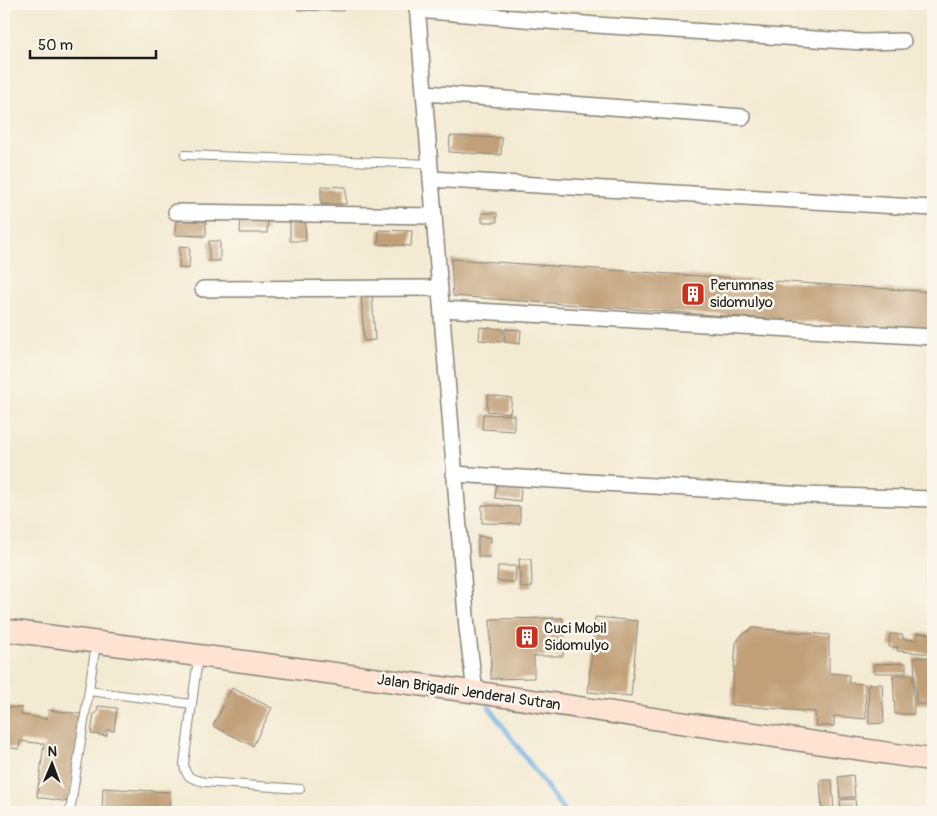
<svg xmlns="http://www.w3.org/2000/svg" width="937" height="816" font-family="Pangolin,sans-serif">
	<rect width="100%" height="100%" fill="#fbf7ec"/>
	<filter id="ink" filterUnits="userSpaceOnUse"><feTurbulence type="fractalNoise" baseFrequency=".02" numOctaves="2"/><feDisplacementMap in="SourceGraphic" scale="10" xChannelSelector="R" yChannelSelector="G"/><feConvolveMatrix kernelMatrix="1 2 1 2 8 2 1 2 1" color-interpolation-filters="sRGB"/></filter>
	<filter id="wash" filterUnits="userSpaceOnUse"><feTurbulence type="fractalNoise" baseFrequency=".0096" numOctaves="4" result="noise"/><feDisplacementMap in="SourceGraphic" scale="20" xChannelSelector="R" yChannelSelector="G"/><feGaussianBlur stdDeviation="1.12" result="paint"/><feColorMatrix in="noise" values="0 0 0 0 0 0 0 0 0 0 0 0 0 0 0 0 0 1.4 0 .05"/><feComposite in="paint" operator="in"/></filter>
	<g filter="url(#wash)">
		<rect width="100%" height="100%" fill="#f3ead2"/>
		<g fill="none" stroke-linecap="round" stroke-linejoin="round">
			<path stroke="#72b1e5" stroke-width="5" d="M 489,707 L 565,812"/>
		</g>
		<g id="blocks">
			<g fill="#c1a079">
				<path d="M 298,4 L 344,4 L 343,11 L 298,10 Z"/>
				<path d="M 450,136 L 502,138 L 501,155 L 449,152 Z"/>
				<path d="M 321,186 L 346,187 L 346,204 L 321,204 Z"/>
				<rect x="482" y="213" width="15" height="9"/>
				<path d="M 241,218 L 268,218 L 267,233 L 240,233 Z"/>
				<path d="M 305,219 L 306,241 L 290,241 L 290,220 Z"/>
				<path d="M 176,221 L 206,221 L 206,236 L 175,235 Z"/>
				<path d="M 379,230 L 412,231 L 411,246 L 378,244 Z"/>
				<rect x="209" y="241" width="11" height="20"/>
				<path d="M 180,246 L 190,247 L 189,269 L 179,268 Z"/>
				<path d="M 451,259 L 933,292 L 933,331 L 453,296 Z"/>
				<path d="M 361,292 L 372,292 L 375,340 L 364,341 Z"/>
				<path d="M 480,327 L 503,329 L 502,342 L 479,340 Z"/>
				<path d="M 505,329 L 521,330 L 520,344 L 504,342 Z"/>
				<path d="M 488,395 L 512,398 L 510,413 L 487,411 Z"/>
				<path d="M 483,414 L 514,415 L 514,431 L 482,429 Z"/>
				<path d="M 497,478 L 522,480 L 520,501 L 495,498 Z"/>
				<path d="M 482,505 L 520,507 L 520,524 L 482,523 Z"/>
				<path d="M 478,536 L 491,537 L 490,557 L 478,557 Z"/>
				<path d="M 519,559 L 531,559 L 532,587 L 521,588 Z"/>
				<path d="M 498,566 L 516,566 L 515,582 L 497,581 Z"/>
				<path d="M 595,617 L 638,621 L 631,696 L 588,692 Z"/>
				<path d="M 563,618 L 563,656 L 534,656 L 534,678 L 491,679 L 490,619 Z"/>
				<path d="M 753,628 L 829,635 L 829,673 L 849,675 L 849,683 L 865,684 L 866,719 L 834,716 L 834,726 L 816,726 L 815,712 L 731,705 L 736,643 L 742,635 Z"/>
				<path d="M 917,633 L 933,634 L 933,654 L 897,651 L 898,647 L 889,647 L 890,634 L 903,635 L 903,639 L 917,640 Z"/>
				<path d="M 933,657 L 933,672 L 928,672 L 929,678 L 933,678 L 933,700 L 930,700 L 930,704 L 916,704 L 914,658 Z"/>
				<path d="M 906,663 L 906,673 L 874,673 L 874,664 Z"/>
				<path d="M 893,675 L 913,675 L 914,714 L 895,714 Z"/>
				<path d="M 868,684 L 882,684 L 884,723 L 869,724 Z"/>
				<path d="M 232,688 L 272,708 L 253,746 L 213,726 Z"/>
				<path d="M 98,706 L 117,708 L 114,731 L 107,730 L 107,736 L 91,734 L 94,713 L 97,713 Z"/>
				<path d="M 8,707 L 22,708 L 21,715 L 47,719 L 49,710 L 81,714 L 69,802 L 37,797 L 44,744 L 20,741 L 19,749 L 4,747 L 4,713 L 7,714 Z"/>
				<path d="M 853,775 L 855,797 L 840,798 L 838,777 Z"/>
				<path d="M 820,780 L 832,780 L 834,812 L 822,812 Z"/>
				<path d="M 103,788 L 170,792 L 169,812 L 102,811 Z"/>
				<path d="M 855,799 L 856,812 L 841,812 L 840,800 Z"/>
			</g>
		</g>
	</g>
	<g filter="url(#ink)">
		<use href="#blocks" fill-opacity="0" stroke="#888377" stroke-width="1"/>
		<g fill="none" stroke-linecap="round" stroke-linejoin="round">
			<g stroke="#888377" stroke-width="10">
				<g id="service">
					<path d="M 185,155 L 431,164"/>
					<path d="M 198,658 L 184,764 C 185,778 192,779 205,782 L 300,789"/>
					<path d="M 89,691 L 192,704"/>
					<path d="M 70,812 L 96,644"/>
				</g>
			</g>
			<g stroke="#888377" stroke-width="18">
				<g id="minor">
					<path d="M 417,4 L 467,628 L 475,692"/>
					<path d="M 417,10 L 596,25 L 863,42 L 903,41"/>
					<path d="M 425,93 L 743,117"/>
					<path d="M 431,179 L 933,208"/>
					<path d="M 176,212 L 434,216"/>
					<path d="M 203,289 L 440,288"/>
					<path d="M 442,309 L 933,337"/>
					<path d="M 454,474 L 804,495 L 933,499"/>
				</g>
			</g>
			<g stroke="#888377" stroke-width="24">
				<path id="secondary" d="M 4,630 L 475,692 L 933,760"/>
			</g>
			<use href="#service" stroke="#fff" stroke-width="8"/>
			<use href="#minor" stroke="#fff" stroke-width="15"/>
			<use href="#secondary" stroke="#fee3d2" stroke-width="21"/>
		</g>
	</g>
	<defs>
		<g id="building-square" transform="scale(1.25)"><rect x="-9" y="-9" width="18" height="18" rx="4" fill="#c8321e" stroke="#fbf7ec"/><path d="M-4-6H4V6H1V3H-1V6H-4ZM-2.5-4.3h1.7v1.8h-1.7ZM.8-4.3h1.7v1.8H.8ZM-2.5-1h1.7V.8h-1.7ZM.8-1h1.7V.8H.8Z" fill="#fff"/></g>
	</defs>
	<g fill-rule="evenodd">
		<use href="#building-square" x="693" y="294"/>
		<use href="#building-square" x="527" y="637"/>
	</g>
	<g text-anchor="middle" stroke-width="5" stroke-linejoin="round" paint-order="stroke">
		<g font-size="15" fill="#1c1c1c" stroke="#fbf7ec" text-anchor="start">
			<text x="710" y="290">Perumnas<tspan x="710" dy="17">sidomulyo</tspan></text>
			<text x="544" y="633">Cuci Mobil<tspan x="544" dy="17">Sidomulyo</tspan></text>
		</g>
		<g font-size="15" fill="#1c1c1c" stroke="#fbf7ec">
			<text transform="translate(469 692) rotate(8)" y="5">Jalan Brigadir Jenderal Sutran</text>
		</g>
	</g>
	<rect width="937" height="816" fill="none" stroke="#fbf7ec" stroke-width="20"/>
	<g transform="translate(52 764) rotate(1)" stroke="#fbf7ec" stroke-width="4" paint-order="stroke">
	<path d="M0-4L9 19L0 12L-9 19Z" fill="#1c1c1c"/>
	<text y="-8" font-size="14" font-weight="bold" text-anchor="middle" fill="#1c1c1c">N</text>
	</g>
	<path d="M30 50v8h126v-8" fill="none" stroke="#1c1c1c" stroke-width="2.5"/>
	<text x="38" y="50" font-size="15" fill="#1c1c1c" stroke="#fbf7ec" stroke-width="4" paint-order="stroke">50 m</text>
</svg>
